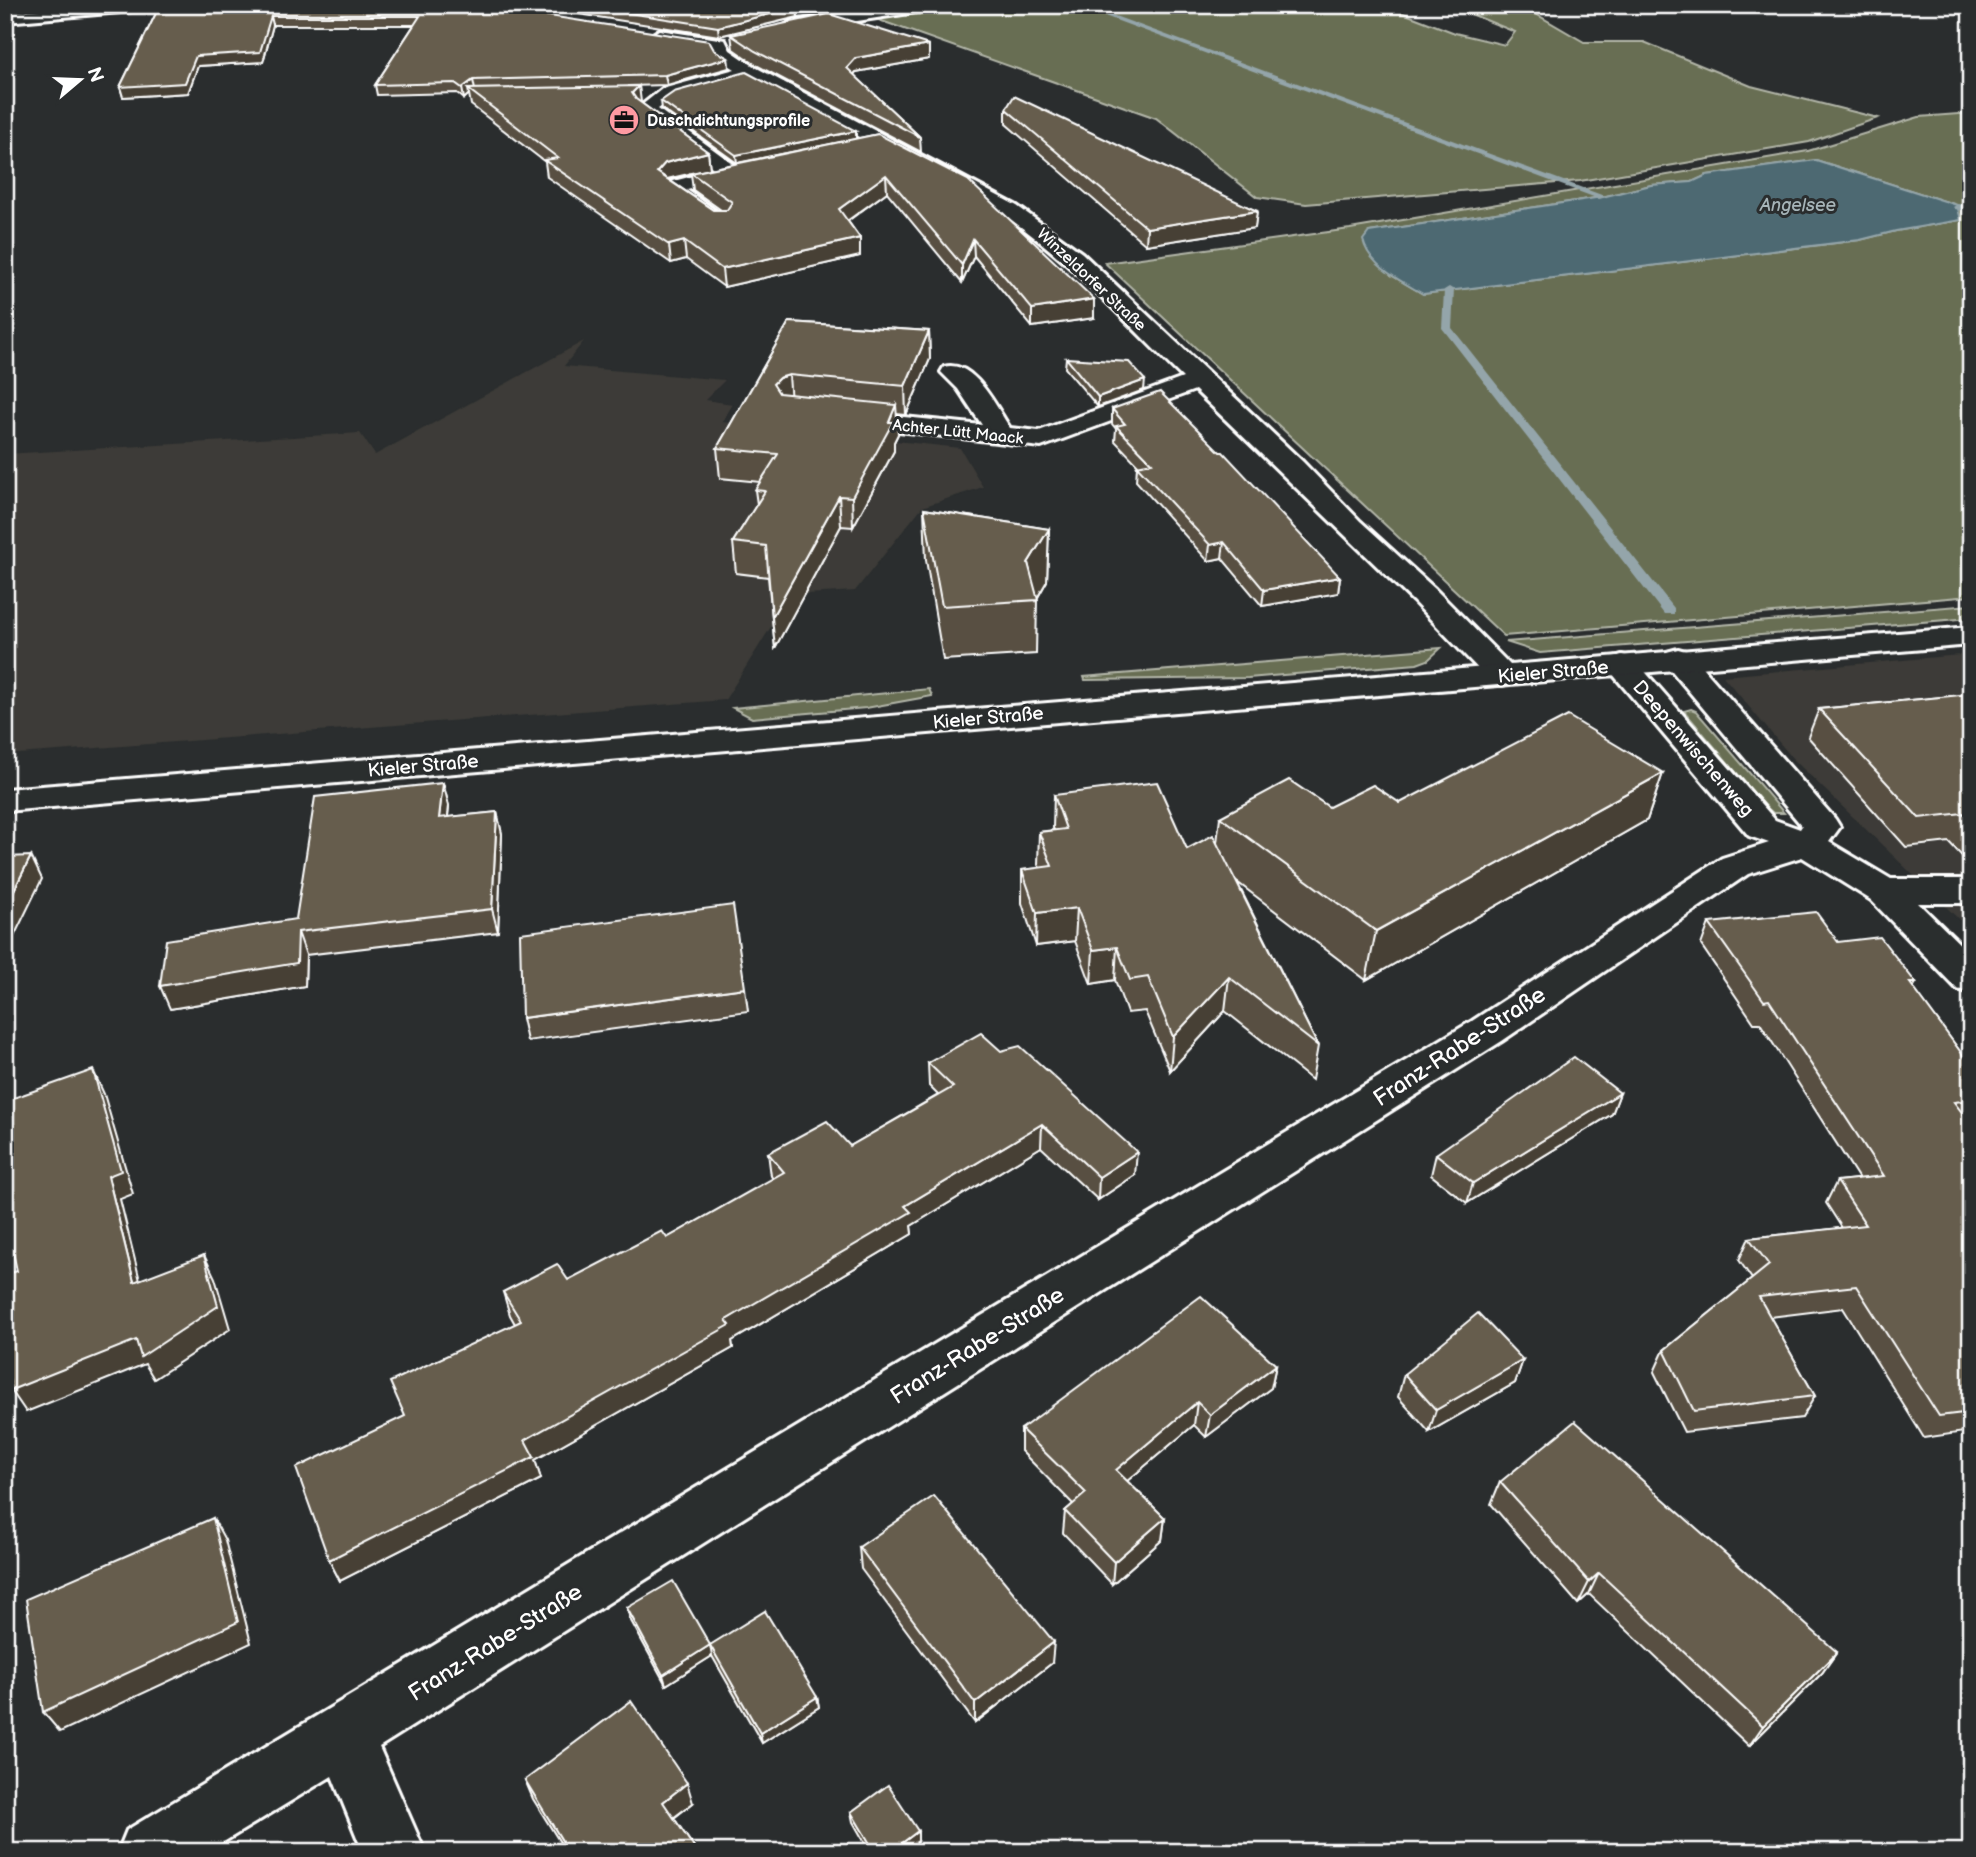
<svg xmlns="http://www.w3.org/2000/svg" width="1976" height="1857" font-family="'Balsamiq Sans',sans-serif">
	<rect width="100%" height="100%" fill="#2a2d2e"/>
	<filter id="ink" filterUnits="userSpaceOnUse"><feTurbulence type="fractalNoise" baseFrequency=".0143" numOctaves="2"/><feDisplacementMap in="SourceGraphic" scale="14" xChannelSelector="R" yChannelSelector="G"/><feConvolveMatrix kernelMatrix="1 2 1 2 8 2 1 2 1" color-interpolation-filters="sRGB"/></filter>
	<g filter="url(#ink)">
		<g fill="#3c3b37">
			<path d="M 584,341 L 564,366 L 725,380 L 705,400 L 733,404 L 722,422 L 960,448 L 983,487 L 922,507 L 855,591 L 791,595 L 725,700 L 5,755 L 5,454 L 360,433 L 375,455 Z"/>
			<path d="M 1971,654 L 1971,931 L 1794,760 L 1723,676 Z"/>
		</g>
		<g fill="#676e53" stroke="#b3b6a9" stroke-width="2" fill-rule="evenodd">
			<path d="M 992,5 L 1412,5 L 1390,8 L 1455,33 L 1505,45 L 1515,32 L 1449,5 L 1515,5 L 1534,13 L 1584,42 L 1644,42 L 1751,86 L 1878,118 L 1809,142 L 1580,181 L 1306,204 L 1257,197 L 1156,118 L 876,19 Z"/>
			<path d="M 1971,113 L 1971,596 L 1504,636 L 1105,263 L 1350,229 L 1808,151 L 1919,117 ZM 1816,160 L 1957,205 L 1961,220 L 1896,231 L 1860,240 L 1423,294 L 1391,275 L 1369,232 L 1602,197 L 1651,185 L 1692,182 L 1707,175 Z"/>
			<path d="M 1971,605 L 1971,618 L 1540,653 L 1506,642 Z"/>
			<path d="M 1441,648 L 1428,660 L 1417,664 L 1248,678 L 1085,680 L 1084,677 Z"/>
			<path d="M 929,689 L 932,696 L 866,708 L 752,718 L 733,708 Z"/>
			<path d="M 1691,709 L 1696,711 L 1784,813 L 1773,813 L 1764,805 L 1684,711 Z"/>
		</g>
		<path fill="#4d6972" stroke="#94a5aa" stroke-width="2" d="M 1816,160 L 1957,205 L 1961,220 L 1896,231 L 1860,240 L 1423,294 C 1401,281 1369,266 1363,240 L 1369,232 L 1602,197 L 1651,185 L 1692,182 L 1707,175 Z"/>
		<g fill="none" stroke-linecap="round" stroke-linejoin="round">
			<g fill="#94a5aa" fill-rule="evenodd">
				<path d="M 1075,5 L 1085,5 L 1607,197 L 1599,199 Z"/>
				<path d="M 1958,204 L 1971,206 L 1971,212 L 1955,209 L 1953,207 Z"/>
				<path d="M 1449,287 L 1454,290 L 1452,328 L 1674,608 L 1674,614 L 1664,614 L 1442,328 L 1444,290 Z"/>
			</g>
			<g stroke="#fff" stroke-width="6">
				<g id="minor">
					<path d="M 87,5 L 152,5 L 144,10 L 5,22 L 5,12 Z"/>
					<path d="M 897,5 L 937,5 L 929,10 L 792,31 L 784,26 L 792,21 Z"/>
					<path d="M 659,30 L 725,40 L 730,50 L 755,67 L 1017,206 L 1082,253 L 1303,462 L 1360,521 L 1435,589 L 1513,668 L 1518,675 L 1513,682 L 1502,685 L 1491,682 L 1413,601 L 1195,390 L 1041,447 L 836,424 L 832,419 L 836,414 L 845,411 L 982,425 L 958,389 L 941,372 L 944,367 C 974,359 996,407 1010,428 L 1039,431 L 1183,378 C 1125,321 1070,260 1003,214 L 747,77 L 674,97 L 658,109 L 736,166 L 773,158 L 783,164 L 780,168 L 687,190 L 720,214 L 717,218 L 703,218 L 662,189 L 666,183 L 716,170 L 637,109 L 662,89 L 735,69 L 716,57 L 712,48 L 653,38 L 651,35 Z"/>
					<path d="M 1678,649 L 1689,652 L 1835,819 L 1840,827 L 1829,842 L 1891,879 L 1971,879 L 1971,903 L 1918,903 L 1971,955 L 1971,993 L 1957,989 L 1871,900 L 1802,857 L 1748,874 L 1502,1041 L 379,1747 L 425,1852 L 363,1852 L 332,1776 L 207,1852 L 118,1852 L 127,1830 L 1472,1021 L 1722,858 L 1769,843 L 1749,836 L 1611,672 L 1606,665 L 1611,658 L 1622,655 L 1633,658 L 1775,820 L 1800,829 L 1802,826 L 1662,659 L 1667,652 Z"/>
				</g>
			</g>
			<g stroke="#fff" stroke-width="6">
				<path id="major" d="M 1971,627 L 1971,645 L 5,811 L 5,789 Z"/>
			</g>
			<use href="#minor" fill="#2a2d2e" fill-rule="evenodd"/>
			<use href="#major" fill="#2a2d2e" fill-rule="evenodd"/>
		</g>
		<g fill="#585042" stroke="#fff" stroke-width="2" fill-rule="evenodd">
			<path d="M 160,5 L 480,5 L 714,50 L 728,58 L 729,68 L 667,85 L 628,86 L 639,86 L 640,102 L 708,152 L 710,169 L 696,172 L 878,134 L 1094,318 L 1032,327 L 974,256 L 962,283 L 887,192 L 848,221 L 860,238 L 860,256 L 724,287 L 686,259 L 671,263 L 547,177 L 545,162 L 471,105 L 469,94 L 464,99 L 457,93 L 377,95 L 375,85 L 414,25 L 273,25 L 263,62 L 198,66 L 188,93 L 123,97 L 120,87 ZM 691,174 L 693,190 L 721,210 L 713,210 L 668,179 Z"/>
			<path d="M 521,5 L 791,5 L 798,17 L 719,36 Z"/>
			<path d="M 731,35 L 929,59 L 856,72 L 854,75 L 920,137 L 921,152 L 756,65 L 733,49 Z"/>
			<path d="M 661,101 L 856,131 L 856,139 L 737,163 L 662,109 Z"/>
			<path d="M 1006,109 L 1257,211 L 1255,228 L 1146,245 L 1006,124 Z"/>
			<path d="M 789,322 L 929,331 L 930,359 L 906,415 L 897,414 L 898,434 L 894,442 L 894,451 L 853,527 L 841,526 L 775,648 L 768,577 L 736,573 L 733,542 L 757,504 L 755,490 L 761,482 L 720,478 L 717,448 Z"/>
			<path d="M 1066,358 L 1144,390 L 1098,407 L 1065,368 Z"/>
			<path d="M 1112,409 L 1340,577 L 1338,593 L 1262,606 L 1222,558 L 1208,561 L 1136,481 L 1137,466 L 1139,466 L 1115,441 L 1116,429 L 1112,424 Z"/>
			<path d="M 924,509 L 1049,529 L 1047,581 L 1037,599 L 1036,654 L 943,660 L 926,560 Z"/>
			<path d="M 1971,694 L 1971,866 L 1949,842 L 1906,847 L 1808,737 L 1819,709 Z"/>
			<path d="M 1663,773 L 1647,820 L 1366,980 L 1237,882 L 1318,1046 L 1312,1080 L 1225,1011 L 1170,1071 L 1145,1011 L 1127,1013 L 1115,980 L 1091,984 L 1075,941 L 1036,946 L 1022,903 L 1022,870 L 1040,868 L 1038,865 L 1039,832 L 1054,830 L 1053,828 L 1054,795 L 1187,849 L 1217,843 L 1220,817 L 1329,807 L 1400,803 Z"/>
			<path d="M 443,783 L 449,806 L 448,817 L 497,812 L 502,834 L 498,932 L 306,955 L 305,986 L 170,1009 L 296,919 Z"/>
			<path d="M 1709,923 L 1838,942 L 1916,983 L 1913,988 L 1971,1066 L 1971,1121 L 1969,1122 L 1971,1124 L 1971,1431 L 1924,1438 L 1843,1308 L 1770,1317 L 1815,1396 L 1802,1418 L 1684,1432 L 1654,1372 L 1664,1350 L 1752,1279 L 1739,1260 L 1749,1238 L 1842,1228 L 1826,1203 L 1837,1181 L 1859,1179 L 1760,1023 L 1754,1023 L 1701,945 Z"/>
			<path d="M 745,988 L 748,1011 L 527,1041 L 522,1018 Z"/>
			<path d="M 928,1063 L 1135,1175 L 1098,1200 L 1041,1147 L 911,1226 L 912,1234 L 732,1341 L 733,1348 L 535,1460 L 541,1479 L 340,1581 L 329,1560 L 515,1324 L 510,1315 L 503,1292 L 568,1280 L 667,1238 L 773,1179 L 771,1176 L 768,1153 L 850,1146 L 938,1095 L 929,1086 Z"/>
			<path d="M 1620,1093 L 1612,1114 L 1467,1203 L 1431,1175 L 1436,1154 Z"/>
			<path d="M 1523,1360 L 1515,1383 L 1429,1432 L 1398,1397 L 1404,1374 Z"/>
			<path d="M 1276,1365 L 1271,1388 L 1206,1437 L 1194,1425 L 1127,1481 L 1165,1518 L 1162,1540 L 1112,1584 L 1063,1533 L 1065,1511 L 1073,1504 L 1021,1451 L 1021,1429 Z"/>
			<path d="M 1500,1482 L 1837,1652 L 1822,1673 L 1749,1746 L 1589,1594 L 1578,1604 L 1491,1504 Z"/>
			<path d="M 859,1547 L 1052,1663 L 975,1723 L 861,1569 Z"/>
			<path d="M 627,1608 L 710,1645 L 817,1697 L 819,1707 L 762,1743 L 712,1656 L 666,1685 L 630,1619 Z"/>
			<path d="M 525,1780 L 693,1803 L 674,1818 L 697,1852 L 566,1852 L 533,1799 Z"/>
			<path d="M 851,1812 L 918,1841 L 903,1852 L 870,1852 L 853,1822 Z"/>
		</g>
		<g fill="#474136" stroke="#fff" stroke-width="2">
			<path d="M 797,7 L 798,17 L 719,36 L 718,27 Z"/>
			<path d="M 271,16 L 273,25 L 263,62 L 198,66 L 188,93 L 123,97 L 120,87 L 196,56 Z"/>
			<path d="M 929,45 L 929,59 L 856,72 L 847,82 L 847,68 L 856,58 Z"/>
			<path d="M 728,58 L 729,68 L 667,85 L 665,75 Z"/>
			<path d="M 473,80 L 475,90 L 468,89 L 469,94 L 464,99 L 462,88 Z"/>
			<path d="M 639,86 L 641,102 L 634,109 L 632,93 Z"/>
			<path d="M 856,131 L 856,139 L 737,163 L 736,155 Z"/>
			<path d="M 708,152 L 710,169 L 667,179 L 657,172 L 665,163 Z"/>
			<path d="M 886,175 L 887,192 L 840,226 L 839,209 Z"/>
			<path d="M 1257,211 L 1255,228 L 1146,245 L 1147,228 Z"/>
			<path d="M 860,238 L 860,256 L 724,287 L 722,269 Z"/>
			<path d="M 973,239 L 974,256 L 962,283 L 962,265 Z"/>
			<path d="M 684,241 L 686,259 L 671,263 L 669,245 Z"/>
			<path d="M 1094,299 L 1094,318 L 1032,327 L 1032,309 Z"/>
			<path d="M 929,331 L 930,359 L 906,415 L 905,386 Z"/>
			<path d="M 789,375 L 791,403 L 781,407 L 773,384 L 779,378 Z"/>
			<path d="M 1145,380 L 1144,390 L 1098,407 L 1098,397 Z"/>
			<path d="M 896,405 L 898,434 L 894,442 L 894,451 L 853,527 L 852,497 Z"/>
			<path d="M 839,496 L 841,526 L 775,648 L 772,617 Z"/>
			<path d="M 1049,529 L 1047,581 L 1036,600 L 1028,563 Z"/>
			<path d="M 1224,542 L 1222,558 L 1208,561 L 1210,545 Z"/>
			<path d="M 1340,577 L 1338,593 L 1262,606 L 1264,590 Z"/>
			<path d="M 1663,773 L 1647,820 L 1366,980 L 1376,931 Z"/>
			<path d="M 443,783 L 449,806 L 445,841 L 439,818 Z"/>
			<path d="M 497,812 L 502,834 L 498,932 L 492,909 Z"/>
			<path d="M 31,856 L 42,879 L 5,955 L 5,908 Z"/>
			<path d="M 1077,908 L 1075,941 L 1036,946 L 1037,913 Z"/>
			<path d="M 298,932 L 306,955 L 305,986 L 170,1009 L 160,986 Z"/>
			<path d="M 1117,947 L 1115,980 L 1091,984 L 1093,950 Z"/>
			<path d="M 1229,977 L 1225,1011 L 1170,1071 L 1173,1037 Z"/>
			<path d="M 93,1070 L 104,1094 L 133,1194 L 120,1199 L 146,1305 L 134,1282 L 108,1176 Z"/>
			<path d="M 1620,1093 L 1612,1114 L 1467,1203 L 1473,1183 Z"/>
			<path d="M 1042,1124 L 1041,1147 L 911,1226 L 912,1234 L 732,1341 L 733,1348 L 535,1460 L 541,1479 L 340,1581 L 329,1560 L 525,1440 L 726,1320 L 905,1206 Z"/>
			<path d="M 1137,1152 L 1135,1175 L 1098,1200 L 1099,1177 Z"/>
			<path d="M 204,1255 L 215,1278 L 230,1329 L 154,1379 L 145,1364 L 26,1412 L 11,1390 Z"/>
			<path d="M 1523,1360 L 1515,1383 L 1429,1432 L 1436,1410 Z"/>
			<path d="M 1276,1365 L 1271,1388 L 1206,1437 L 1210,1415 Z"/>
			<path d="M 1197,1402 L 1194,1425 L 1114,1492 L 1116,1470 Z"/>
			<path d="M 213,1518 L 225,1540 L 251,1643 L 60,1732 L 43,1712 Z"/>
			<path d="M 1165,1518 L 1162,1540 L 1112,1584 L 1114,1562 Z"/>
			<path d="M 1599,1573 L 1589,1594 L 1578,1604 L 1589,1582 Z"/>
			<path d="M 1054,1642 L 1052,1663 L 975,1723 L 975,1703 Z"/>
			<path d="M 710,1645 L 712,1656 L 666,1685 L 663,1675 Z"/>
			<path d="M 1837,1652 L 1822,1673 L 1749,1746 L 1763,1726 Z"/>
			<path d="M 817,1697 L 819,1707 L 762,1743 L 760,1733 Z"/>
			<path d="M 687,1783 L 693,1803 L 669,1821 L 663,1802 Z"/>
			<path d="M 918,1831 L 918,1841 L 903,1852 L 890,1852 Z"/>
		</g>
		<g fill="#665d4d" stroke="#fff" stroke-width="2">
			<path d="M 160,5 L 480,5 L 709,41 L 714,50 L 728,58 L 665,75 L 473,80 L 462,88 L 455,83 L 375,85 L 420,16 L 271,16 L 260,52 L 196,56 L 185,83 L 120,87 Z"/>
			<path d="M 578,5 L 791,5 L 797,7 L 718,27 Z"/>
			<path d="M 829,14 L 929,45 L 856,58 L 847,68 L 920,137 L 755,51 L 731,35 Z"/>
			<path d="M 746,72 L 856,131 L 736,155 L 661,101 L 674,92 Z"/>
			<path d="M 639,86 L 632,93 L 636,99 L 708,152 L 665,163 L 657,172 L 713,210 L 727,210 L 732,202 L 691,173 L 878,134 L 968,180 L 1094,299 L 1032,309 L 973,239 L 962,265 L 886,175 L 839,209 L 860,238 L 722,269 L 684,241 L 669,245 L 544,160 L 558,158 L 468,89 Z"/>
			<path d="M 1014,96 L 1257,211 L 1147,228 L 1006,109 Z"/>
			<path d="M 789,322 L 929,331 L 905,386 L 789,375 L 779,378 L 773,384 L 779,393 L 896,405 L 889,422 L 893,422 L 852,497 L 839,496 L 772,617 L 766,546 L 733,542 L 765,491 L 755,490 L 778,454 L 717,448 Z"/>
			<path d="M 1066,358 L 1129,362 L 1145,380 L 1098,397 Z"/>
			<path d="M 1160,392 L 1220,452 L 1223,452 L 1340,577 L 1264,590 L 1224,542 L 1210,545 L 1137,466 L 1152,463 L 1116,426 L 1125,424 L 1112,409 Z"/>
			<path d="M 924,509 L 1049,529 L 1028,563 L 1038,600 L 942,606 Z"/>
			<path d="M 1971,694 L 1971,821 L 1963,813 L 1919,818 L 1819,709 Z"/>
			<path d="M 1568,716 L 1663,773 L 1376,931 L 1220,817 L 1289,780 L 1329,807 L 1373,785 L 1400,803 Z"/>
			<path d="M 1157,782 L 1187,849 L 1213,835 L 1318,1046 L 1229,977 L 1173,1037 L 1148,977 L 1130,980 L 1117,947 L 1093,950 L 1077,908 L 1037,913 L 1022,870 L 1052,866 L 1039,832 L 1066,829 L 1054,795 Z"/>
			<path d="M 443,783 L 439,818 L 497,812 L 492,909 L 298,932 L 297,963 L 160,986 L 166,940 L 296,919 L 315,797 Z"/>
			<path d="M 31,856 L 5,908 L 5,857 Z"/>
			<path d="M 733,905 L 745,988 L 522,1018 L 520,933 Z"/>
			<path d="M 1816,912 L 1838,942 L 1880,937 L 1916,983 L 1910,983 L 1971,1066 L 1971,1100 L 1954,1102 L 1971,1124 L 1971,1412 L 1939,1416 L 1856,1286 L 1759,1297 L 1815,1396 L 1694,1411 L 1664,1350 L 1769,1265 L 1749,1238 L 1866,1225 L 1837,1181 L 1884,1176 L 1769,1000 L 1764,1001 L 1709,923 Z"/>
			<path d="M 981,1033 L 1001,1051 L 1020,1046 L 1137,1152 L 1099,1177 L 1042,1124 L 905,1206 L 911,1212 L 726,1320 L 730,1325 L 525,1440 L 534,1457 L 329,1560 L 296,1468 L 405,1416 L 390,1382 L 521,1321 L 503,1292 L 557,1264 L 568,1280 L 662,1231 L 667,1238 L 784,1172 L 768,1153 L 827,1121 L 850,1146 L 953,1087 L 928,1063 Z"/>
			<path d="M 1574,1057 L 1620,1093 L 1473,1183 L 1436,1154 Z"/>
			<path d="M 93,1070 L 121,1171 L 108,1176 L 134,1282 L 204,1255 L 218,1306 L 141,1357 L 136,1340 L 11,1390 L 5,1356 L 5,1275 L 17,1271 L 5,1214 L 5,1101 Z"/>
			<path d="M 1201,1296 L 1276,1365 L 1210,1415 L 1197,1402 L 1116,1470 L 1165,1518 L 1114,1562 L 1065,1511 L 1086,1493 L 1021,1429 Z"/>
			<path d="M 1478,1313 L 1523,1360 L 1436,1410 L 1404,1374 Z"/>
			<path d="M 1575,1421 L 1837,1652 L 1763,1726 L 1599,1573 L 1589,1582 L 1500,1482 Z"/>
			<path d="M 934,1496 L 1054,1642 L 975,1703 L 859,1547 Z"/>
			<path d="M 213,1518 L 238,1622 L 43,1712 L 26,1599 Z"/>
			<path d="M 673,1581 L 710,1645 L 663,1675 L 627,1608 Z"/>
			<path d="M 765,1611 L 817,1697 L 760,1733 L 710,1645 Z"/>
			<path d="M 631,1701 L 687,1783 L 663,1802 L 697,1852 L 569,1852 L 525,1780 Z"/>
			<path d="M 888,1785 L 918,1831 L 890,1852 L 875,1852 L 851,1812 Z"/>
		</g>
	</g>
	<defs>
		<g id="office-disc" transform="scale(1.575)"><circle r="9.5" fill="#ff9aa2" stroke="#2a2d2e"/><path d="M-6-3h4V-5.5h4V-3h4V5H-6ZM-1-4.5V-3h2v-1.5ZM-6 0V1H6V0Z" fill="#111"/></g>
	</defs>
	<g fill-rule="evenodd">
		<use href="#office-disc" x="624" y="120"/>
	</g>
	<g text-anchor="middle" stroke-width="6" stroke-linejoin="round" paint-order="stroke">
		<g font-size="16" font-weight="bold" fill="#fff" stroke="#2a2d2e" text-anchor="start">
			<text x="647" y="126">Duschdichtungsprofile</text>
		</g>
		<g font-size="16" fill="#fff" stroke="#2a2d2e">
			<text transform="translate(1092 279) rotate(43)" y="6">Winzeldorfer Straße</text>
			<text transform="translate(958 431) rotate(6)" y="6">Achter Lütt Maack</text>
		</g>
		<g font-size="18" font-style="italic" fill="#a6b4b8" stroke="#2a2d2e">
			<text x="1798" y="211">Angelsee</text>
		</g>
		<g font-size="19" fill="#fff" stroke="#2a2d2e">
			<text transform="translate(1553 671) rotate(-5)" y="7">Kieler Straße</text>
			<text transform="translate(988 717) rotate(-5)" y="7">Kieler Straße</text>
			<text transform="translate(1694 748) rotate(49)" y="7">Deepenwischenweg</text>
			<text transform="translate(423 765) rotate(-5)" y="7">Kieler Straße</text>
		</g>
		<g font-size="23" fill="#fff" stroke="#2a2d2e">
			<text transform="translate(1459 1046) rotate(-33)" y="8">Franz-Rabe-Straße</text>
			<text transform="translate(977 1345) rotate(-32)" y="8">Franz-Rabe-Straße</text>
			<text transform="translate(495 1642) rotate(-32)" y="8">Franz-Rabe-Straße</text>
		</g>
	</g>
	<rect width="1976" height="1857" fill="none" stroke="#2a2d2e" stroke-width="28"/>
	<rect x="14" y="14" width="1948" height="1829" fill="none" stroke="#fff" stroke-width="2.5" filter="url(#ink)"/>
	<g transform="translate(80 80) rotate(71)" stroke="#2a2d2e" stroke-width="5" paint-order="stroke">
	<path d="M0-5L12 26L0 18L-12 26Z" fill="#ffffff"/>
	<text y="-10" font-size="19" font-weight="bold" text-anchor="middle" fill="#ffffff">N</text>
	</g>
</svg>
